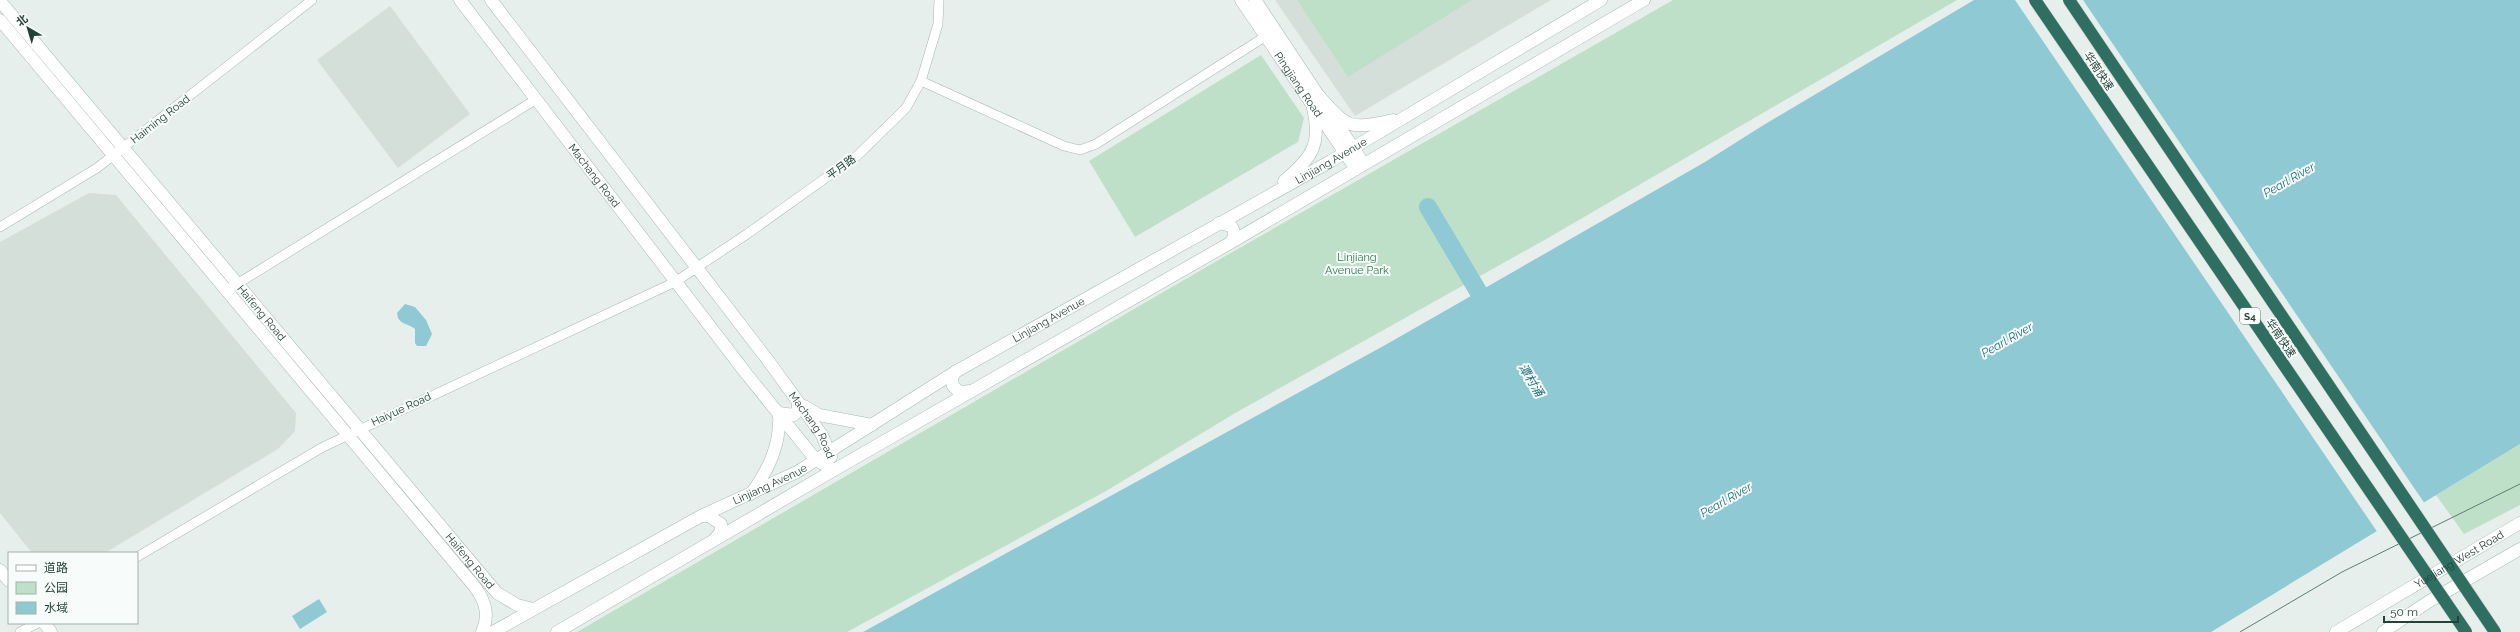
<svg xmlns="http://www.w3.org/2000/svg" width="2520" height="632" font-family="Raleway,'Noto Sans SC',sans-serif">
	<rect width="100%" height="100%" fill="#e6efeb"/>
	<g fill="#d4dfda">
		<path d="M 1275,0 L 1551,0 L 1355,116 Z"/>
		<path d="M 390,6 L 470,114 L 398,168 L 317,60 Z"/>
		<path d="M 89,193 L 116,195 L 296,413 L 295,431 L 278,449 L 105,553 L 32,553 L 0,513 L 0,242 Z"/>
	</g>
	<g fill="#bfe0c8">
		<path d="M 1297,0 L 1472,0 L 1348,77 Z"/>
		<path d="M 1673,0 L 1957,0 L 1548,238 L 1237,412 L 1106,491 L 847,632 L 577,632 L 1215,262 Z"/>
		<path d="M 1261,55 L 1304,118 L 1298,142 L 1135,237 L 1089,161 Z"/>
		<path d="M 2520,444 L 2520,505 L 2464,534 L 2436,495 Z"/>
	</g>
	<g fill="#8ec9d4">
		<path d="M 1974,0 L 2520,0 L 2520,444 L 2211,632 L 863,632 L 1387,344 L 1705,162 L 1762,126 Z"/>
		<path d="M 405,304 L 415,307 L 426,320 L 432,334 L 426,346 L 417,346 L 415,343 L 415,329 C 410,324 402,325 398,318 L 397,313 Z"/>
		<path d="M 319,599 L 327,612 L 300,629 L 292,616 Z"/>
	</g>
	<path fill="#e6efeb" d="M 2015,0 L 2083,0 L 2425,504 L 2378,533 Z"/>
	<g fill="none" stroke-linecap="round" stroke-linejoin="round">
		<path stroke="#8ec9d4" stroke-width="18" d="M 1428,207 L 1491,313"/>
		<g stroke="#a8b8b2" stroke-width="10">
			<g id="minor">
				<path d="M 921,81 L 1064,146 L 1080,150 L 1096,144 L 1266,36"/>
				<path d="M 0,227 L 97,168 L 312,0"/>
				<path d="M 232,287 L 535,100"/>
				<path d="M 137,557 L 323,447 L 675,282 L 747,234 L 858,155 L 906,108 L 921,81 L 938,24 L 939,0"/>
				<path d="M 20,632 L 38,623"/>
			</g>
		</g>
		<g stroke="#a8b8b2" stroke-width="13">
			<g id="tertiary">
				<path id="s1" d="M 1241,0 L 1356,169"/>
				<path d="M 1255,0 L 1364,164"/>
				<path id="s2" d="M 0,1 L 497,593 L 517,605 L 534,609"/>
				<path d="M 0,20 L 475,587 C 485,601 490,615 482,632"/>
				<path d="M 0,570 L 9,581"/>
				<path d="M 44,623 L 51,632"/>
			</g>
		</g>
		<g stroke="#a4bbb3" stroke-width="13">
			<g id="secondary">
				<path id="s3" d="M 460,0 L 745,372 L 816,460 L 834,470"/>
				<path id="s4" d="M 491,0 L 770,363 L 822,435 L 831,457"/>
				<path d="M 1320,97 C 1349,130 1350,129 1393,120"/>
				<path d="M 1284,181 C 1314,156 1322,143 1312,104"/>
				<path d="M 1219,223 L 1231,226 C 1236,233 1235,237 1230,243"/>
				<path d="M 955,372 L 952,378 L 953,386 L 959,392 L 971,391"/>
				<path d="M 804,406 L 819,415 L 872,425"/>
				<path d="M 779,413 L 794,415 L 798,410 L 798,402"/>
				<path d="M 751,494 C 769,469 781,444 779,413"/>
				<path d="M 702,516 L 709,516 L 721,524 L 721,531 L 715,539"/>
				<path id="s5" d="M 493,632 L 701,516 L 797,472 L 955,372 L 1331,161 L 1601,0"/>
				<path d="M 557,632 L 834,470 L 1230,243 L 1644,0"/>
				<path id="s6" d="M 2336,632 L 2520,523"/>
				<path d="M 2383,632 L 2428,602 L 2520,549"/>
			</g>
		</g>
		<use href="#minor" stroke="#fff" stroke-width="9"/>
		<use href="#tertiary" stroke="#fff" stroke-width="12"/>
		<use href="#secondary" stroke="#fff" stroke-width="12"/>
		<path stroke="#5f7d75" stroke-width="1" d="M 2240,632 L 2342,572 L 2520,484"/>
		<g stroke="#c2cac8" stroke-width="13" stroke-linecap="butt">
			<g id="motorway-bridge">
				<path d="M 2035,0 L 2466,632"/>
				<path d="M 2069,0 L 2495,632"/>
			</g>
		</g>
		<use href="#motorway-bridge" stroke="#2f6f62" stroke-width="12"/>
	</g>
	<g text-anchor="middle" stroke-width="4" stroke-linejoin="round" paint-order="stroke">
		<rect fill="#f7fbf9" stroke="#637a73" stroke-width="1" x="2240" y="308" width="20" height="16" rx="3"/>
		<g font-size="10" font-weight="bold" fill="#24423a">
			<text x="2250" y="320">S4</text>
		</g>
		<g font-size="11" fill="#24423a" stroke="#f7fbf9">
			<text transform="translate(2099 71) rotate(56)" y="4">华南快速</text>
			<text dy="4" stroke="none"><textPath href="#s1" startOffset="102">Pingjiang Road</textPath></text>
			<text transform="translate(160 119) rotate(-38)" y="4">Haiming Road</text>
			<text dy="4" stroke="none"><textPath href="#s5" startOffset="962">Linjiang Avenue</textPath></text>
			<text transform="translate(841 167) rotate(-36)" y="4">平月路</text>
			<text dy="4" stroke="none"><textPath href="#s3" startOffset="221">Machang Road</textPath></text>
			<text dy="4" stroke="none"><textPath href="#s2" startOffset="407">Haifeng Road</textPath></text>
			<text dy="4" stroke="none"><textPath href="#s5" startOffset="638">Linjiang Avenue</textPath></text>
			<text transform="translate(2281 338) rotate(56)" y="4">华南快速</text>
			<text transform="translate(401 409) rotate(-25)" y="4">Haiyue Road</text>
			<text dy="4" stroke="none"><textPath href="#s4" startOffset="533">Machang Road</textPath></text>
			<text dy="4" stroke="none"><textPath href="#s5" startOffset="314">Linjiang Avenue</textPath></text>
			<text dy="4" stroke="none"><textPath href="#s6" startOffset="143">Yuejiang West Road</textPath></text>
			<text dy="4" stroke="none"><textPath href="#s2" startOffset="731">Haifeng Road</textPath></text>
		</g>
		<g font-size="11" fill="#2d7a4b" stroke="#f7fbf9">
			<text x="1357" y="261">Linjiang<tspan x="1357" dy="13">Avenue Park</tspan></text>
		</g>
		<g font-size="12" font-style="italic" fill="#1c6f80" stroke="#f7fbf9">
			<text transform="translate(2289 180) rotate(-30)" y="4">Pearl River</text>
			<text transform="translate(2007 340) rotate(-30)" y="4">Pearl River</text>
			<text transform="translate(1531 380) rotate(59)" y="4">潭村涌</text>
			<text transform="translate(1726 500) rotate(-30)" y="4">Pearl River</text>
		</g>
	</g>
	<rect x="8" y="552" width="130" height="72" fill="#f7fbf9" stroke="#a3b1ad"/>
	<rect x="16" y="565" width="20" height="6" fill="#ffffff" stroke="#a3b1ad"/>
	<text x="44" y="572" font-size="12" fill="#24423a">道路</text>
	<rect x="16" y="582" width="20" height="12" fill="#bfe0c8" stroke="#a3b1ad"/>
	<text x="44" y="592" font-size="12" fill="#24423a">公园</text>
	<rect x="16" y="602" width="20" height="12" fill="#8ec9d4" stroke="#a3b1ad"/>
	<text x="44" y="612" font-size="12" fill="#24423a">水域</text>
	<g transform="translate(28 28) rotate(322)" stroke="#f7fbf9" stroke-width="3" paint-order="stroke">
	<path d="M0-3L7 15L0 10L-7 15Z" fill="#24423a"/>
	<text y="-6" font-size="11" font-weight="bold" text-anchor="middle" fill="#24423a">北</text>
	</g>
	<path d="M2384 616v6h74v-6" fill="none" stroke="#24423a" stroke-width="2"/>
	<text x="2390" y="616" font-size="12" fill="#24423a" stroke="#f7fbf9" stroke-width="3" paint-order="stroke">50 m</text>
</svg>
